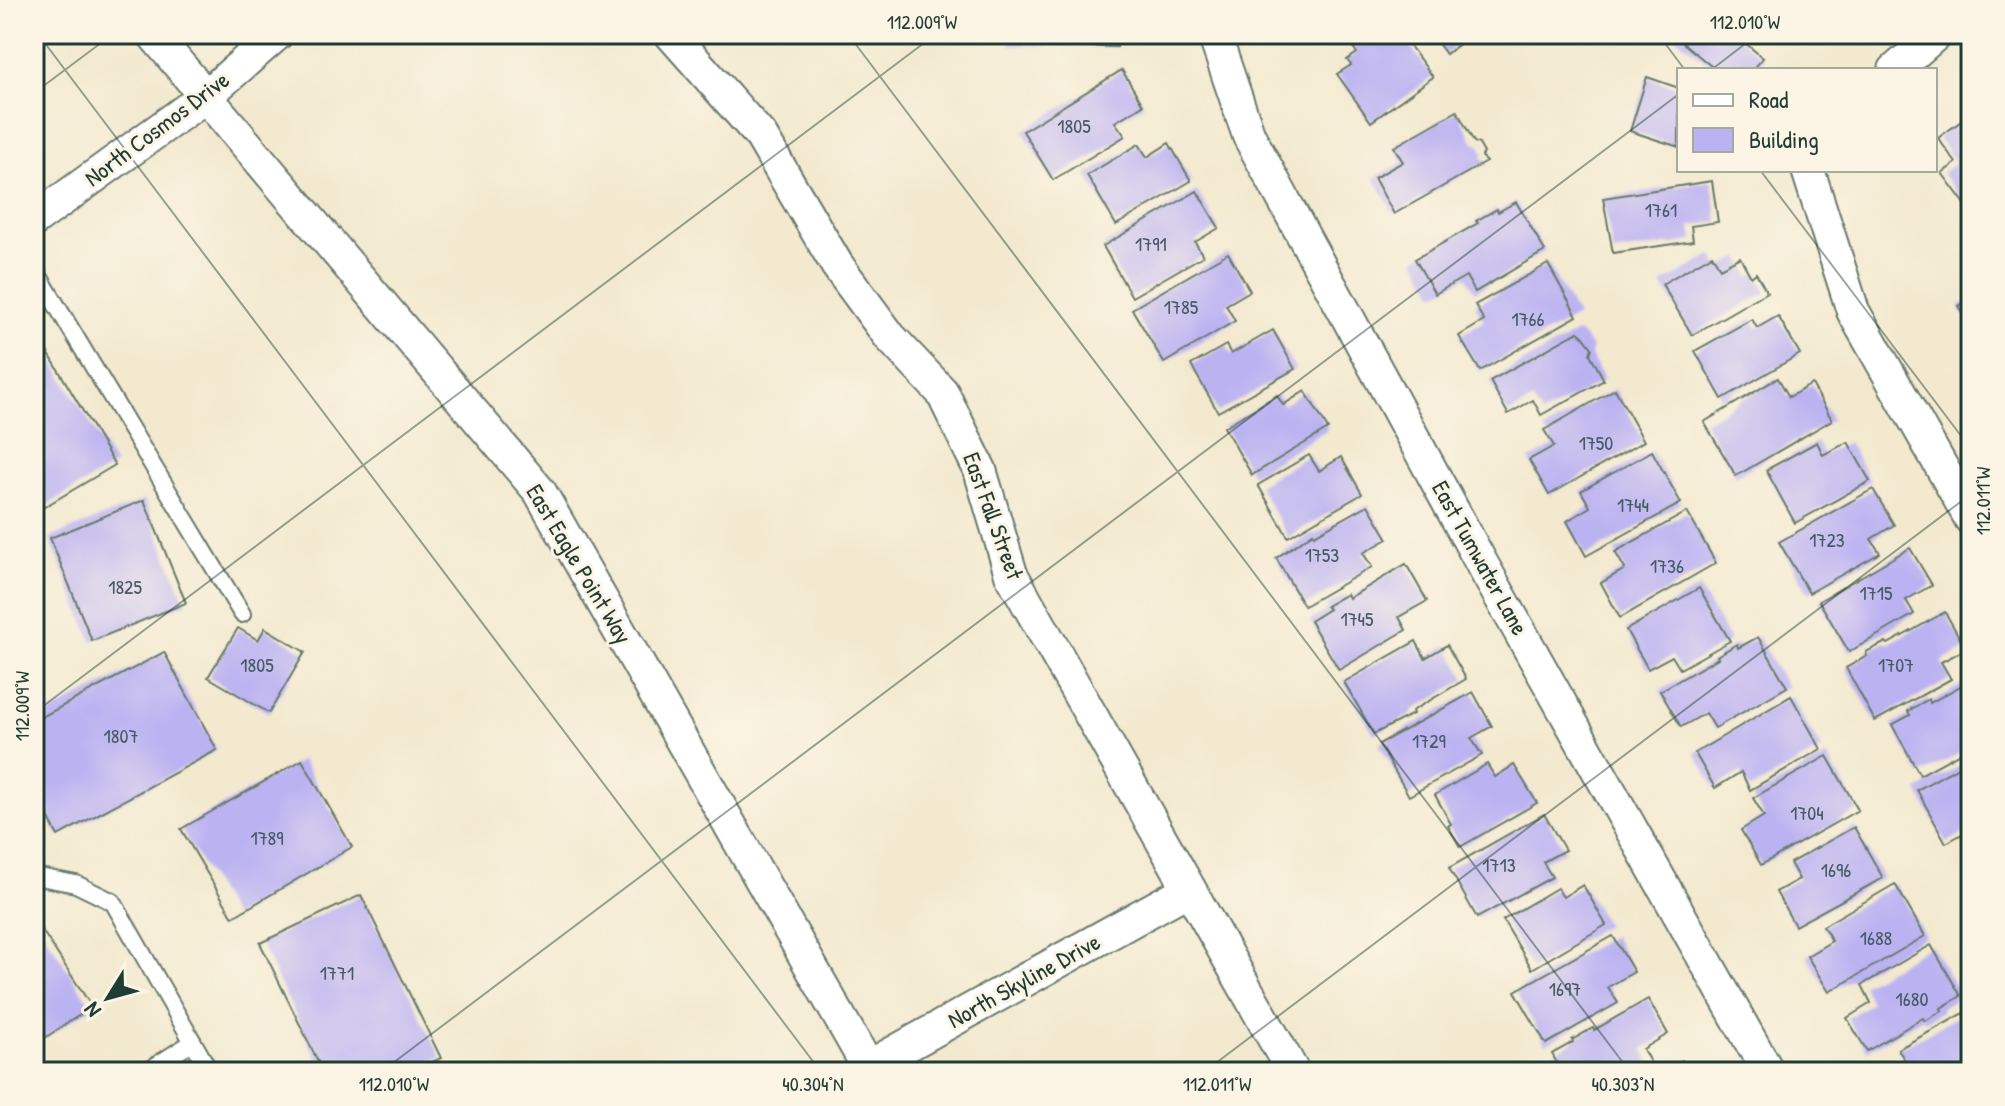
<svg xmlns="http://www.w3.org/2000/svg" width="2005" height="1106" font-family="'Patrick Hand',sans-serif">
	<rect width="100%" height="100%" fill="#fcf5e5"/>
	<filter id="ink" filterUnits="userSpaceOnUse"><feTurbulence type="fractalNoise" baseFrequency=".0125" numOctaves="2"/><feDisplacementMap in="SourceGraphic" scale="16" xChannelSelector="R" yChannelSelector="G"/><feConvolveMatrix kernelMatrix="1 2 1 2 8 2 1 2 1" color-interpolation-filters="sRGB"/></filter>
	<filter id="wash" filterUnits="userSpaceOnUse"><feTurbulence type="fractalNoise" baseFrequency=".006" numOctaves="4" result="noise"/><feDisplacementMap in="SourceGraphic" scale="32" xChannelSelector="R" yChannelSelector="G"/><feGaussianBlur stdDeviation="1.8" result="paint"/><feColorMatrix in="noise" values="0 0 0 0 0 0 0 0 0 0 0 0 0 0 0 0 0 1.4 0 .05"/><feComposite in="paint" operator="in"/></filter>
	<g filter="url(#wash)">
		<rect width="100%" height="100%" fill="#f2e9cf"/>
		<g id="blocks">
			<g fill="#bbb2f2">
				<path d="M 1011,34 L 1117,34 L 1117,47 L 1010,45 Z"/>
				<path d="M 1344,34 L 1401,34 L 1433,77 L 1371,122 L 1337,74 L 1351,65 L 1347,60 L 1357,53 Z"/>
				<path d="M 1431,34 L 1473,34 L 1446,54 Z"/>
				<path d="M 1672,34 L 1741,34 L 1738,37 L 1763,58 L 1753,70 L 1716,70 Z"/>
				<path d="M 1122,70 L 1143,105 L 1115,122 L 1125,136 L 1053,180 L 1023,131 Z"/>
				<path d="M 1647,77 L 1679,88 L 1679,147 L 1630,131 Z"/>
				<path d="M 1457,111 L 1474,142 L 1479,144 L 1484,153 L 1482,156 L 1486,162 L 1394,214 L 1374,178 L 1403,162 L 1394,147 Z"/>
				<path d="M 1971,114 L 1971,212 L 1942,173 L 1956,163 L 1938,138 Z"/>
				<path d="M 1169,143 L 1191,181 L 1116,225 L 1087,175 L 1139,144 L 1147,157 Z"/>
				<path d="M 1712,181 L 1718,222 L 1691,226 L 1693,241 L 1613,253 L 1603,198 Z"/>
				<path d="M 1197,191 L 1219,228 L 1195,242 L 1203,256 L 1132,297 L 1103,246 Z"/>
				<path d="M 1516,202 L 1545,251 L 1475,292 L 1466,276 L 1435,294 L 1415,259 L 1478,223 L 1476,221 L 1497,209 L 1498,212 Z"/>
				<path d="M 1228,253 L 1250,291 L 1226,305 L 1235,321 L 1164,363 L 1132,309 Z"/>
				<path d="M 1712,255 L 1720,268 L 1740,257 L 1751,277 L 1756,273 L 1767,292 L 1692,335 L 1662,284 Z"/>
				<path d="M 1548,264 L 1577,316 L 1480,371 L 1459,336 L 1484,321 L 1475,305 Z"/>
				<path d="M 1971,299 L 1971,329 L 1959,306 Z"/>
				<path d="M 1778,316 L 1800,354 L 1722,399 L 1695,351 L 1752,319 L 1757,328 Z"/>
				<path d="M 34,329 L 115,465 L 34,513 Z"/>
				<path d="M 1273,330 L 1295,369 L 1218,412 L 1191,365 L 1226,345 L 1231,354 Z"/>
				<path d="M 1578,332 L 1583,336 L 1592,348 L 1590,354 L 1604,380 L 1541,415 L 1533,400 L 1508,414 L 1490,381 Z"/>
				<path d="M 1778,378 L 1789,397 L 1812,384 L 1832,420 L 1736,476 L 1704,422 Z"/>
				<path d="M 1615,389 L 1644,441 L 1549,495 L 1529,460 L 1554,446 L 1544,430 Z"/>
				<path d="M 1305,391 L 1328,429 L 1252,475 L 1224,427 L 1277,395 L 1283,405 Z"/>
				<path d="M 1817,442 L 1823,455 L 1848,442 L 1870,481 L 1795,523 L 1766,470 Z"/>
				<path d="M 1652,451 L 1681,503 L 1586,556 L 1567,521 L 1590,507 L 1581,491 Z"/>
				<path d="M 1309,455 L 1319,471 L 1341,457 L 1362,494 L 1288,537 L 1258,485 Z"/>
				<path d="M 1873,489 L 1894,525 L 1871,539 L 1880,553 L 1809,593 L 1779,542 Z"/>
				<path d="M 144,500 L 186,603 L 92,641 L 50,538 Z"/>
				<path d="M 1368,505 L 1388,539 L 1363,553 L 1372,567 L 1304,606 L 1276,558 L 1313,533 L 1314,535 Z"/>
				<path d="M 1687,512 L 1716,563 L 1620,618 L 1601,583 L 1625,569 L 1615,552 Z"/>
				<path d="M 1910,548 L 1932,585 L 1906,600 L 1914,614 L 1849,652 L 1819,601 Z"/>
				<path d="M 1406,564 L 1427,601 L 1399,617 L 1406,630 L 1339,670 L 1310,621 L 1329,609 L 1326,606 L 1347,594 L 1349,598 Z"/>
				<path d="M 1699,588 L 1730,641 L 1680,669 L 1672,656 L 1648,669 L 1626,630 Z"/>
				<path d="M 1945,612 L 1966,649 L 1941,662 L 1951,679 L 1875,721 L 1846,668 L 1867,656 L 1866,652 L 1886,642 L 1888,644 Z"/>
				<path d="M 238,628 L 258,640 L 265,628 L 305,652 L 269,713 L 208,677 Z"/>
				<path d="M 1758,637 L 1787,687 L 1715,728 L 1706,713 L 1681,727 L 1660,691 L 1718,658 L 1717,656 L 1737,644 L 1738,648 Z"/>
				<path d="M 1416,641 L 1425,658 L 1447,645 L 1466,679 L 1412,711 L 1413,714 L 1374,734 L 1344,682 Z"/>
				<path d="M 164,652 L 217,750 L 58,836 L 34,791 L 34,721 Z"/>
				<path d="M 1971,680 L 1971,747 L 1920,775 L 1892,725 L 1910,715 L 1908,711 L 1929,699 L 1930,703 Z"/>
				<path d="M 1473,692 L 1492,726 L 1471,738 L 1482,755 L 1409,796 L 1379,744 Z"/>
				<path d="M 1791,696 L 1821,749 L 1750,790 L 1741,772 L 1715,788 L 1695,753 Z"/>
				<path d="M 1827,756 L 1858,810 L 1761,865 L 1741,830 L 1764,816 L 1753,798 Z"/>
				<path d="M 302,760 L 352,847 L 233,917 L 181,829 Z"/>
				<path d="M 1971,760 L 1971,829 L 1946,843 L 1917,790 Z"/>
				<path d="M 1487,764 L 1495,777 L 1514,765 L 1537,803 L 1460,847 L 1448,826 L 1451,824 L 1435,795 Z"/>
				<path d="M 1544,814 L 1565,850 L 1543,862 L 1552,877 L 1477,918 L 1449,868 Z"/>
				<path d="M 1854,827 L 1883,878 L 1795,926 L 1776,892 L 1799,879 L 1790,863 Z"/>
				<path d="M 1895,884 L 1925,936 L 1829,992 L 1807,956 L 1832,941 L 1823,926 Z"/>
				<path d="M 1583,885 L 1606,925 L 1532,969 L 1503,920 L 1557,888 L 1563,897 Z"/>
				<path d="M 361,895 L 441,1058 L 411,1072 L 323,1072 L 260,943 Z"/>
				<path d="M 34,918 L 92,1007 L 34,1045 Z"/>
				<path d="M 1613,936 L 1634,972 L 1608,987 L 1618,1003 L 1546,1044 L 1515,991 Z"/>
				<path d="M 1931,945 L 1961,996 L 1941,1008 L 1942,1011 L 1925,1021 L 1923,1018 L 1867,1051 L 1847,1018 L 1871,1003 L 1862,985 Z"/>
				<path d="M 1648,999 L 1668,1034 L 1643,1049 L 1651,1064 L 1639,1072 L 1562,1072 L 1552,1054 L 1573,1042 L 1572,1040 L 1593,1028 L 1594,1030 Z"/>
				<path d="M 1964,1013 L 1971,1025 L 1971,1072 L 1892,1072 L 1907,1064 L 1898,1049 Z"/>
				<path d="M 1682,1060 L 1689,1072 L 1661,1072 Z"/>
			</g>
		</g>
	</g>
	<g filter="url(#ink)">
		<use href="#blocks" fill-opacity="0" stroke="#69796a" stroke-width="2"/>
		<g fill="none" stroke-linecap="round" stroke-linejoin="round">
			<g stroke="#69796a" stroke-width="20">
				<g id="lane">
					<path d="M 34,268 L 242,614"/>
					<path d="M 34,876 L 76,884 L 113,902 L 210,1072"/>
					<path d="M 146,1072 L 193,1042"/>
				</g>
			</g>
			<g stroke="#69796a" stroke-width="36">
				<g id="street">
					<path d="M 153,34 L 540,492 L 871,1072"/>
					<path d="M 671,34 L 761,136 L 837,265 L 890,337 L 942,392 L 980,470 L 1011,574 L 1293,1072"/>
					<path d="M 1214,34 L 1249,136 L 1483,566 L 1768,1072"/>
					<path d="M 1895,70 L 1936,34"/>
					<path d="M 1808,170 L 1853,311 L 1971,519"/>
					<path d="M 34,220 L 207,95 L 277,34"/>
					<path d="M 859,1072 L 1189,889"/>
				</g>
			</g>
			<use href="#lane" stroke="#fff" stroke-width="16"/>
			<use href="#street" stroke="#fff" stroke-width="32"/>
		</g>
	</g>
	<path fill="none" stroke="#1f3d34" stroke-width="2" stroke-opacity="0.45" d="M 38,34 L 821,1072M 848,34 L 1630,1072M 1658,34 L 1685,70M 1711,70 L 1758,34M 34,93 L 113,34M 1760,170 L 1971,449M 34,713 L 936,34M 381,1072 L 1679,94M 1204,1072 L 1971,494"/>
	<g text-anchor="middle" stroke-width="6" stroke-linejoin="round" paint-order="stroke">
		<g font-size="20" fill="#465a64">
			<text x="1074" y="133">1805</text>
			<text x="1661" y="217">1761</text>
			<text x="1151" y="251">1791</text>
			<text x="1181" y="314">1785</text>
			<text x="1528" y="326">1766</text>
			<text x="1596" y="450">1750</text>
			<text x="1633" y="512">1744</text>
			<text x="1827" y="547">1723</text>
			<text x="1322" y="562">1753</text>
			<text x="1667" y="573">1736</text>
			<text x="125" y="594">1825</text>
			<text x="1876" y="600">1715</text>
			<text x="1357" y="626">1745</text>
			<text x="257" y="672">1805</text>
			<text x="1896" y="672">1707</text>
			<text x="121" y="743">1807</text>
			<text x="1429" y="748">1729</text>
			<text x="1807" y="820">1704</text>
			<text x="267" y="845">1789</text>
			<text x="1499" y="872">1713</text>
			<text x="1836" y="877">1696</text>
			<text x="1876" y="945">1688</text>
			<text x="337" y="980">1771</text>
			<text x="1565" y="996">1697</text>
			<text x="1912" y="1006">1680</text>
		</g>
		<g font-size="24" fill="#1f3d34" stroke="#fcf5e5">
			<text transform="translate(157 129) rotate(-37)" y="8">North Cosmos Drive</text>
			<text transform="translate(993 516) rotate(70)" y="8">East Fall Street</text>
			<text transform="translate(1480 558) rotate(61)" y="8">East Tumwater Lane</text>
			<text transform="translate(579 564) rotate(59)" y="8">East Eagle Point Way</text>
			<text transform="translate(1024 981) rotate(-29)" y="8">North Skyline Drive</text>
		</g>
	</g>
	<rect width="2005" height="1106" fill="none" stroke="#fcf5e5" stroke-width="88"/>
	<rect x="1677" y="68" width="260" height="104" fill="#fcf5e5" stroke="#a4ab9e" stroke-width="2"/>
	<rect x="1693" y="94" width="40" height="12" fill="#ffffff" stroke="#a4ab9e" stroke-width="2"/>
	<text x="1749" y="108" font-size="24" fill="#1f3d34">Road</text>
	<rect x="1693" y="128" width="40" height="24" fill="#bbb2f2" stroke="#a4ab9e" stroke-width="2"/>
	<text x="1749" y="148" font-size="24" fill="#1f3d34">Building</text>
	<g transform="translate(108 998) rotate(233)" stroke="#fcf5e5" stroke-width="6" paint-order="stroke">
	<path d="M0-6L14 30L0 20L-14 30Z" fill="#1f3d34"/>
	<text y="-12" font-size="22" font-weight="bold" text-anchor="middle" fill="#1f3d34">N</text>
	</g>
	<rect x="44" y="44" width="1917" height="1018" fill="none" stroke="#1f3d34" stroke-width="3"/>
	<g font-size="20" text-anchor="middle" fill="#1f3d34">
		<text x="922" y="29">112.009°W</text>
		<text x="1745" y="29">112.010°W</text>
		<text transform="translate(1983 501) rotate(-90)" y="7">112.011°W</text>
		<text transform="translate(22 706) rotate(-90)" y="7">112.009°W</text>
		<text x="394" y="1091">112.010°W</text>
		<text x="813" y="1091">40.304°N</text>
		<text x="1217" y="1091">112.011°W</text>
		<text x="1623" y="1091">40.303°N</text>
	</g>
</svg>
